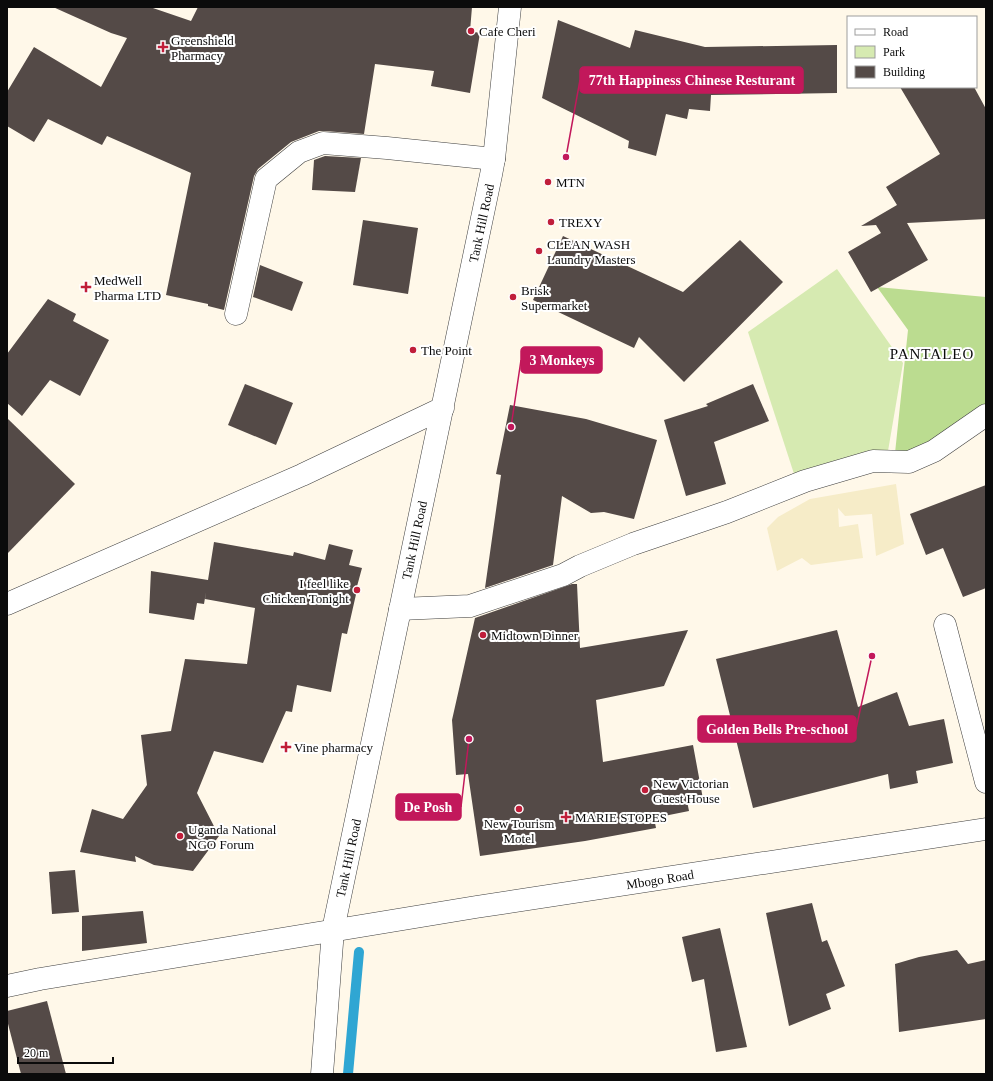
<svg xmlns="http://www.w3.org/2000/svg" width="993" height="1081" font-family="'Times New Roman',serif">
	<rect width="100%" height="100%" fill="#fff8e9"/>
	<path fill="#f6ecc8" d="M 896,484 L 904,544 L 876,556 L 872,514 L 845,516 L 838,508 L 839,527 L 858,524 L 863,558 L 811,565 L 802,558 L 777,571 L 767,528 L 778,517 L 810,499 Z"/>
	<path fill="#d6eab1" d="M 837,269 L 903,363 L 888,451 L 796,480 L 748,332 Z"/>
	<path fill="#bbdc90" d="M 877,287 L 986,297 L 986,411 L 910,459 L 895,453 L 908,330 Z"/>
	<g fill="none" stroke-linecap="round" stroke-linejoin="round">
		<path stroke="#2fa6d3" stroke-width="10" d="M 348,1074 L 359,952"/>
	</g>
	<g fill="#544a47">
		<path d="M 53,7 L 150,7 L 191,21 L 198,7 L 472,7 L 470,31 L 480,33 L 470,93 L 431,86 L 434,71 L 375,64 L 364,134 L 324,131 L 319,131 L 291,142 L 258,169 L 254,176 L 224,310 L 208,306 L 208,304 L 166,295 L 191,173 L 107,136 L 102,145 L 48,119 L 34,142 L 7,126 L 7,92 L 34,47 L 101,87 L 127,38 L 111,33 Z"/>
		<path d="M 558,20 L 630,48 L 635,30 L 705,47 L 837,45 L 837,93 L 711,95 L 710,111 L 689,109 L 687,119 L 666,114 L 656,156 L 628,148 L 629,141 L 542,98 Z"/>
		<path d="M 900,87 L 974,87 L 986,109 L 986,219 L 907,223 L 928,260 L 871,292 L 848,252 L 881,233 L 876,225 L 861,226 L 897,205 L 886,187 L 940,154 Z"/>
		<path d="M 325,156 L 361,158 L 355,192 L 312,190 L 314,160 Z"/>
		<path d="M 363,220 L 418,228 L 408,294 L 353,285 Z"/>
		<path d="M 563,236 L 683,292 L 740,240 L 783,282 L 684,382 L 639,337 L 634,348 L 533,300 Z"/>
		<path d="M 260,265 L 303,282 L 292,311 L 253,297 Z"/>
		<path d="M 48,299 L 76,314 L 73,321 L 109,340 L 80,396 L 50,380 L 22,416 L 7,403 L 7,354 Z"/>
		<path d="M 245,384 L 293,403 L 276,445 L 228,425 Z"/>
		<path d="M 753,384 L 769,421 L 714,442 L 726,484 L 686,496 L 664,420 L 708,406 L 706,404 Z"/>
		<path d="M 510,405 L 586,419 L 657,440 L 634,519 L 604,512 L 591,513 L 562,496 L 553,565 L 485,588 L 501,475 L 496,474 Z"/>
		<path d="M 7,418 L 75,484 L 7,554 Z"/>
		<path d="M 986,485 L 986,588 L 963,597 L 943,548 L 926,555 L 910,514 Z"/>
		<path d="M 214,542 L 293,556 L 294,552 L 325,560 L 329,544 L 353,550 L 349,565 L 362,568 L 356,590 L 357,590 L 347,634 L 342,633 L 331,692 L 297,685 L 292,712 L 286,711 L 263,763 L 214,751 L 197,793 L 219,836 L 193,871 L 154,865 L 135,856 L 136,862 L 80,852 L 92,809 L 123,819 L 147,785 L 141,735 L 171,731 L 185,659 L 247,664 L 255,608 L 205,599 L 206,592 L 204,604 L 197,603 L 194,620 L 149,613 L 151,571 L 208,580 Z"/>
		<path d="M 572,584 L 577,584 L 580,648 L 688,630 L 664,686 L 596,700 L 603,762 L 693,745 L 703,799 L 687,801 L 689,811 L 654,818 L 656,828 L 585,841 L 480,856 L 468,774 L 456,775 L 452,720 L 475,618 Z"/>
		<path d="M 837,630 L 858,707 L 897,692 L 909,726 L 944,719 L 953,763 L 916,771 L 918,783 L 890,789 L 888,774 L 753,808 L 716,659 Z"/>
		<path d="M 75,870 L 79,912 L 52,914 L 49,872 Z"/>
		<path d="M 812,903 L 822,942 L 827,940 L 845,986 L 826,994 L 831,1009 L 789,1026 L 766,913 Z"/>
		<path d="M 143,911 L 147,943 L 82,951 L 82,916 Z"/>
		<path d="M 720,928 L 747,1047 L 716,1052 L 704,979 L 692,982 L 682,937 Z"/>
		<path d="M 957,950 L 968,964 L 986,960 L 986,1019 L 899,1032 L 895,964 L 919,957 Z"/>
		<path d="M 47,1001 L 66,1074 L 21,1074 L 7,1020 L 7,1011 Z"/>
	</g>
	<g fill="none" stroke-linecap="round" stroke-linejoin="round">
		<g stroke="#3e3e3e" stroke-width="23">
			<g id="minor">
				<path d="M 236,314 L 266,179 L 299,152 L 323,143 L 387,148 L 494,159"/>
				<path d="M 7,604 L 302,475 L 443,408"/>
				<path d="M 400,609 L 470,606 L 563,575 L 580,566 L 633,544 L 727,512 L 805,481 L 873,461 L 909,462 L 934,451 L 986,415"/>
				<path d="M 945,625 L 986,782"/>
				<path d="M 7,986 L 40,979 L 476,907 L 986,829"/>
				<path d="M 322,1074 L 333,930 L 491,175 L 494,159 L 510,7"/>
			</g>
		</g>
		<use href="#minor" stroke="#fff" stroke-width="22"/>
	</g>
	<g fill="#c01e3a" stroke="#fff" stroke-width="1.5">
		<circle cx="471" cy="31" r="4"/>
		<path d="M161 41h4v4h4v4h-4v4h-4v-4h-4v-4h4z"/>
		<circle cx="548" cy="182" r="4"/>
		<circle cx="551" cy="222" r="4"/>
		<circle cx="539" cy="251" r="4"/>
		<path d="M84 281h4v4h4v4h-4v4h-4v-4h-4v-4h4z"/>
		<circle cx="513" cy="297" r="4"/>
		<circle cx="413" cy="350" r="4"/>
		<circle cx="357" cy="590" r="4"/>
		<circle cx="483" cy="635" r="4"/>
		<path d="M284 741h4v4h4v4h-4v4h-4v-4h-4v-4h4z"/>
		<circle cx="645" cy="790" r="4"/>
		<circle cx="519" cy="809" r="4"/>
		<path d="M564 811h4v4h4v4h-4v4h-4v-4h-4v-4h4z"/>
		<circle cx="180" cy="836" r="4"/>
	</g>
	<g text-anchor="middle" stroke-width="4" stroke-linejoin="round" paint-order="stroke">
		<g font-size="13" fill="#0b0b0b" stroke="#fff" text-anchor="start">
			<text x="479" y="36">Cafe Cheri</text>
			<text x="171" y="45">Greenshield<tspan x="171" dy="15">Pharmacy</tspan></text>
			<text x="556" y="187">MTN</text>
			<text x="559" y="227">TREXY</text>
			<text x="547" y="249">CLEAN WASH<tspan x="547" dy="15">Laundry Masters</tspan></text>
			<text x="94" y="285">MedWell<tspan x="94" dy="15">Pharma LTD</tspan></text>
			<text x="521" y="295">Brisk<tspan x="521" dy="15">Supermarket</tspan></text>
			<text x="421" y="355">The Point</text>
			<text x="349" y="588" text-anchor="end">I feel like<tspan x="349" dy="15">Chicken Tonight</tspan></text>
			<text x="491" y="640">Midtown Dinner</text>
			<text x="294" y="752">Vine pharmacy</text>
			<text x="653" y="788">New Victorian<tspan x="653" dy="15">Guest House</tspan></text>
			<text x="575" y="822">MARIE STOPES</text>
			<text x="519" y="828" text-anchor="middle">New Tourism<tspan x="519" dy="15">Motel</tspan></text>
			<text x="188" y="834">Uganda National<tspan x="188" dy="15">NGO Forum</tspan></text>
		</g>
		<g font-size="13" fill="#0b0b0b" stroke="#fff">
			<text transform="translate(481 223) rotate(-78)" y="5">Tank Hill Road</text>
			<text transform="translate(414 540) rotate(-78)" y="5">Tank Hill Road</text>
			<text transform="translate(348 858) rotate(-78)" y="5">Tank Hill Road</text>
			<text transform="translate(660 879) rotate(-9)" y="5">Mbogo Road</text>
		</g>
		<g font-size="15" letter-spacing="1" fill="#0b0b0b" stroke="#fff">
			<text x="932" y="359">PANTALEO</text>
		</g>
	</g>
	<path fill="none" stroke="#c2185b" stroke-width="1.5" d="M566 157L580 80M511 427L521 360M872 656L856 729M469 739L461 807"/>
	<g fill="#c2185b" stroke="#fff" stroke-width="1.5">
		<circle cx="566" cy="157" r="4"/>
		<circle cx="511" cy="427" r="4"/>
		<circle cx="872" cy="656" r="4"/>
		<circle cx="469" cy="739" r="4"/>
	</g>
	<g fill="#c2185b" stroke="#c2185b" stroke-width="1.5">
		<rect x="580" y="67" width="223" height="26" rx="4"/>
		<rect x="521" y="347" width="81" height="26" rx="4"/>
		<rect x="698" y="716" width="158" height="26" rx="4"/>
		<rect x="396" y="794" width="65" height="26" rx="4"/>
	</g>
	<g font-size="14" text-anchor="middle" font-weight="bold" fill="#fff">
		<text x="692" y="85">77th Happiness Chinese Resturant</text>
		<text x="562" y="365">3 Monkeys</text>
		<text x="777" y="734">Golden Bells Pre-school</text>
		<text x="428" y="812">De Posh</text>
	</g>
	<rect width="993" height="1081" fill="none" stroke="#0b0b0b" stroke-width="16"/>
	<rect x="847" y="16" width="130" height="72" fill="#ffffff" stroke="#9d9d9d"/>
	<rect x="855" y="29" width="20" height="6" fill="#ffffff" stroke="#9d9d9d"/>
	<text x="883" y="36" font-size="12" fill="#0b0b0b">Road</text>
	<rect x="855" y="46" width="20" height="12" fill="#d6eab1" stroke="#9d9d9d"/>
	<text x="883" y="56" font-size="12" fill="#0b0b0b">Park</text>
	<rect x="855" y="66" width="20" height="12" fill="#544a47" stroke="#9d9d9d"/>
	<text x="883" y="76" font-size="12" fill="#0b0b0b">Building</text>
	<path d="M18 1057v6h95v-6" fill="none" stroke="#0b0b0b" stroke-width="2"/>
	<text x="24" y="1057" font-size="12" fill="#0b0b0b" stroke="#ffffff" stroke-width="3" paint-order="stroke">20 m</text>
</svg>
